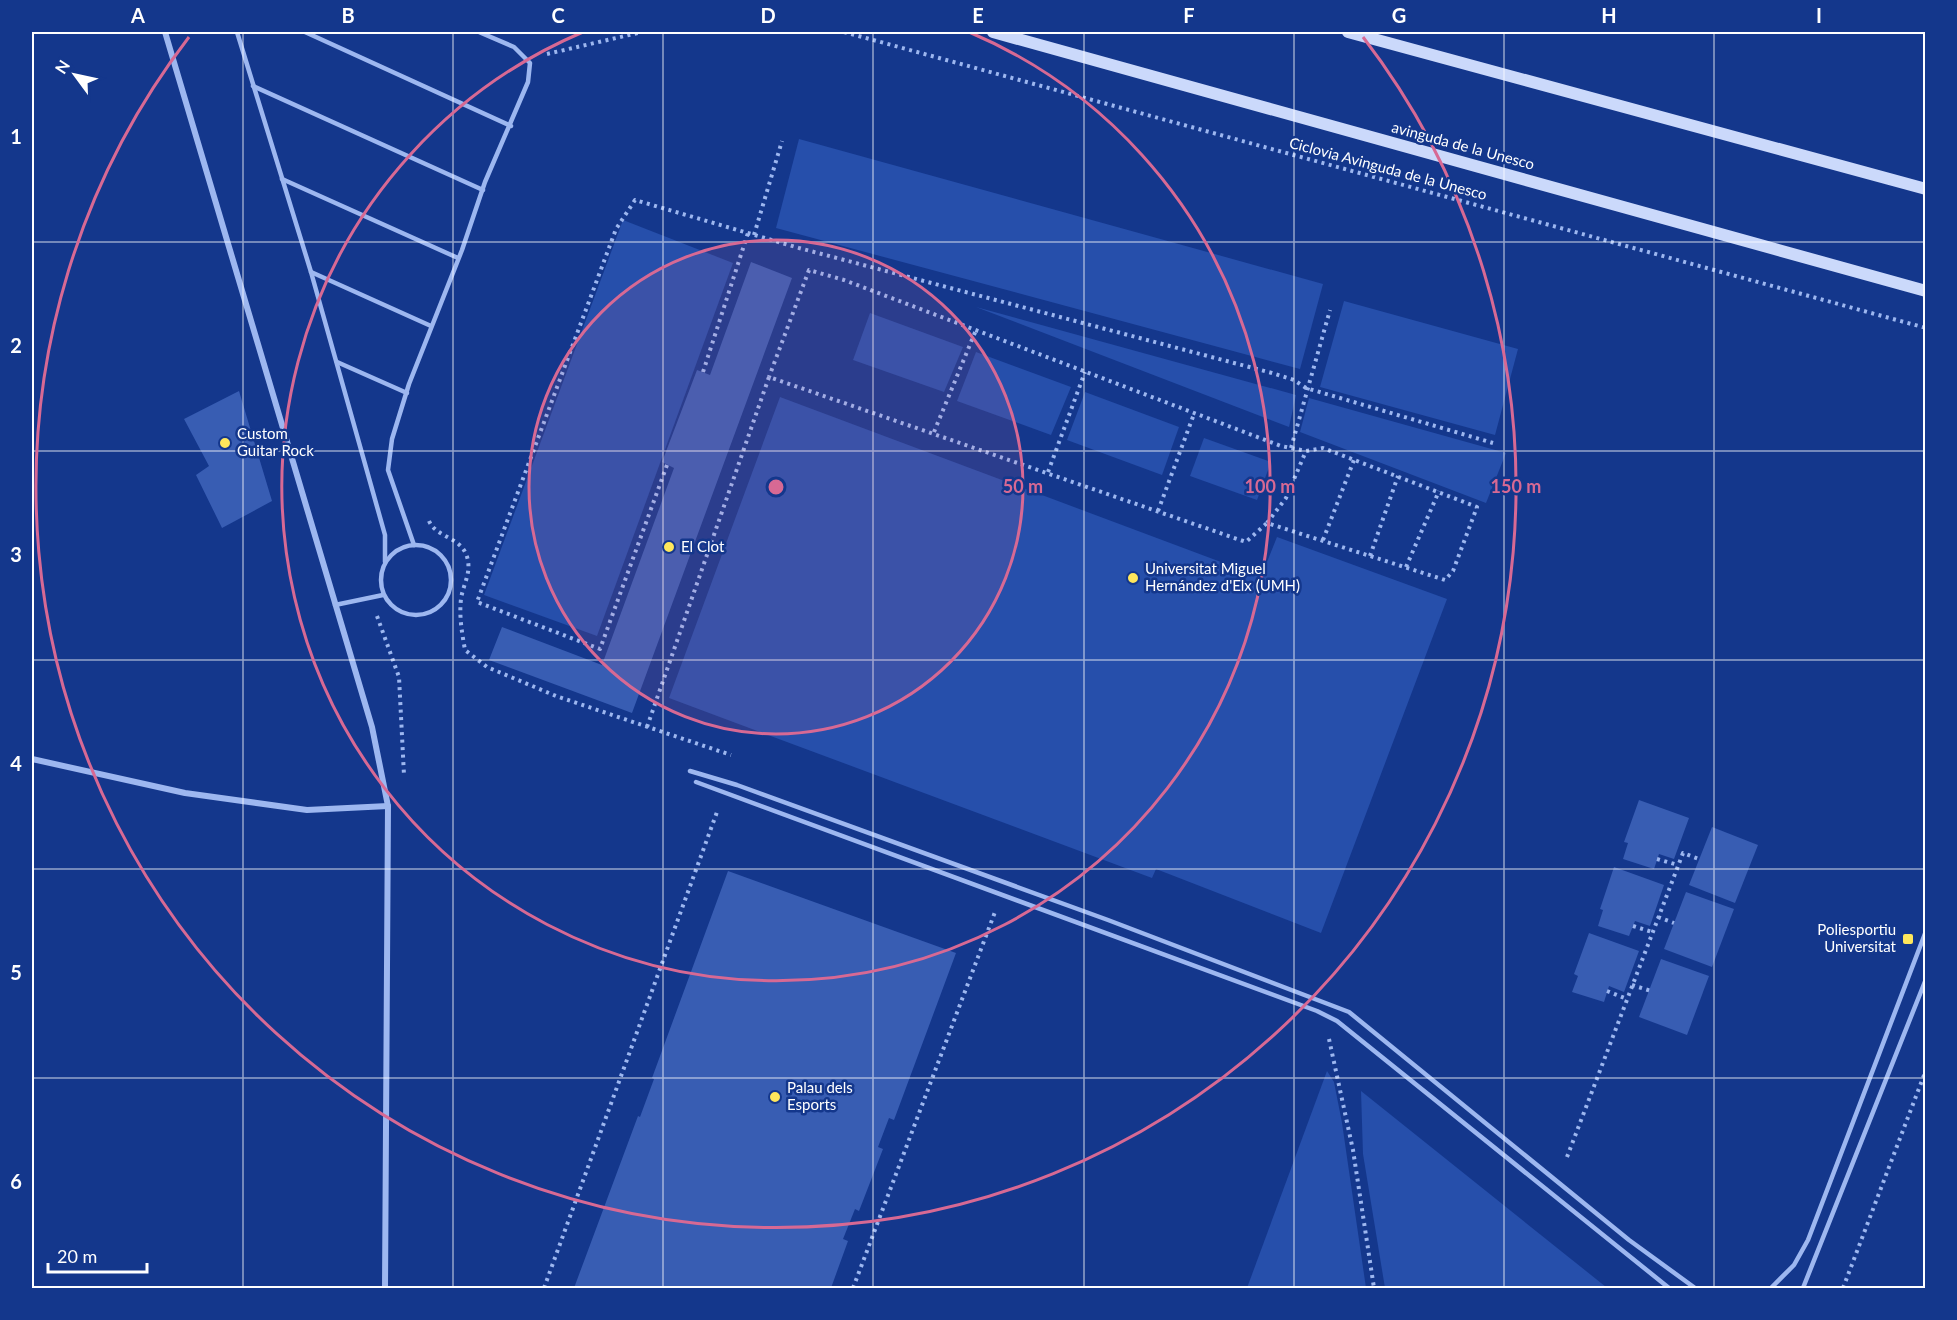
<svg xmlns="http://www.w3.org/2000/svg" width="1957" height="1320" font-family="Lato,sans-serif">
	<rect width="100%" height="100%" fill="#14378c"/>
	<g fill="#264fab">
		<path d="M 799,139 L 1323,284 L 1300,369 L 776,228 Z"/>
		<path d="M 623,220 L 733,263 L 597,636 L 484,595 Z"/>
		<path d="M 1344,301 L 1518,349 L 1495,435 L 1320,387 Z"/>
		<path d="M 976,307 L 1296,395 L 1289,427 Z"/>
		<path d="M 870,313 L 963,347 L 944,392 L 853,360 Z"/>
		<path d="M 976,352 L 1071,387 L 1051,435 L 957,401 Z"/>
		<path d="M 1085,392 L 1179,427 L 1162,475 L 1067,440 Z"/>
		<path d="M 780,397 L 1261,577 L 1277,537 L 1447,599 L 1321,933 L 1156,869 L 1152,878 L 669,698 Z"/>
		<path d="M 1309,398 L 1506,453 L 1486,503 L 1300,432 Z"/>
		<path d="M 1204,438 L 1271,462 L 1257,500 L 1190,476 Z"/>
		<path d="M 1327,1071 L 1334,1082 L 1342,1123 L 1366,1288 L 1247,1288 Z"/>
		<path d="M 1361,1091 L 1606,1287 L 1385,1288 L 1363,1154 Z"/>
	</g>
	<g fill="#385db3">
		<path d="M 751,262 L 792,278 L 632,713 L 489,660 L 502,627 L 602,665 L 674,468 L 662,462 L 697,370 L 710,375 Z"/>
		<path d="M 239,391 L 272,501 L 222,528 L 196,475 L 209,466 L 184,419 Z"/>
		<path d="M 1639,800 L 1689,818 L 1674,859 L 1659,854 L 1654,869 L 1623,859 L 1628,843 L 1624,842 Z"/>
		<path d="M 1712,827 L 1758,845 L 1735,903 L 1689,885 Z"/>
		<path d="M 1614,867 L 1664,885 L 1650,926 L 1635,921 L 1629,936 L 1598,926 L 1603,910 L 1600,909 Z"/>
		<path d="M 728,871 L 956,953 L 894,1120 L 889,1118 L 878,1147 L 883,1149 L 859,1211 L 855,1209 L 843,1239 L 848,1241 L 831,1288 L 574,1288 L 638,1116 L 640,1117 L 654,1079 L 652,1078 Z"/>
		<path d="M 1686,892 L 1734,909 L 1712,967 L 1664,949 Z"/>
		<path d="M 1589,933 L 1639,951 L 1624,992 L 1609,986 L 1604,1002 L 1572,992 L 1578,976 L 1574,974 Z"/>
		<path d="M 1661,959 L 1709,976 L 1687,1035 L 1639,1017 Z"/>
	</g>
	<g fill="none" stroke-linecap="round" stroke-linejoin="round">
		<g stroke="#9db7f0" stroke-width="4" stroke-dasharray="3 4.5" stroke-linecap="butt">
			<path d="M 844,32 L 1926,328"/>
			<path d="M 547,54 L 642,32"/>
			<path d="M 754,235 L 782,141"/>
			<path d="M 703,372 L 748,233"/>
			<path d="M 934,432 L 976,330"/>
			<path d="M 1291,448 L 1330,310"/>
			<path d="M 667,465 L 600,649 L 477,602 L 616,229 L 635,200 L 799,248 L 1272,373 L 1294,380 L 1306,388 L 1493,443"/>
			<path d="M 1048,472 L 1085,372"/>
			<path d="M 1158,511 L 1194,414"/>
			<path d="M 429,521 C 436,537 459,537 466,554 C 473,571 463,584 461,599 C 459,617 462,633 465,650 L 487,667 L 556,696 L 731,755"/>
			<path d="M 1267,523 L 1286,498 L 1306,451"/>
			<path d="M 1323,540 L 1354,460"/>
			<path d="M 1370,556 L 1398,476"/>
			<path d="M 1406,567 L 1439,491"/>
			<path d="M 377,616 L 399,677 L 404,775"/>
			<path d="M 647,727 L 769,377 L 1246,542 L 1267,523 L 1445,580 L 1453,571 L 1477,507 L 1323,448 L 1306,451 L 1281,446 L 844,280 L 809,270 L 769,377"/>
			<path d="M 1657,859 L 1678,865"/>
			<path d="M 1658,917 L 1674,923"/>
			<path d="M 1633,926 L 1652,932"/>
			<path d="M 1632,985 L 1651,991"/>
			<path d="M 1607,991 L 1627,999"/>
			<path d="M 1329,1039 L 1353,1150 L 1374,1288"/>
			<path d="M 1567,1157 L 1683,853 L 1699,859"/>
			<path d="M 544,1288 L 717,812 L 720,813"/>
			<path d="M 853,1288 L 995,912"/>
			<path d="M 1843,1288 L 1926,1070"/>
		</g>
		<g stroke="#9db7f0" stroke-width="4.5">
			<path d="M 237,32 L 311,272 L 385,535 L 385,562"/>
			<path d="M 305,32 L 511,126"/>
			<path d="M 253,86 L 483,190"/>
			<path d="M 282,179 L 458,258"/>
			<path d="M 311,272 L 431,326"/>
			<path d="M 337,362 L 407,393"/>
			<path d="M 414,545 L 388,470 L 392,439 L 409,384 L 462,250 L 485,182 L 528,82 L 530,63 L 514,47 L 479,32"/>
			<circle cx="416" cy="580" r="35"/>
			<path d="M 335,605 L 383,595"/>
			<path d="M 690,771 L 737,785 L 1108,920 L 1349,1012 L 1629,1240 L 1695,1288"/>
			<path d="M 696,782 L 1317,1011 L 1337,1021 L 1669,1288"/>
			<path d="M 1771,1288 L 1794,1265 L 1808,1240 L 1926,931"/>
			<path d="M 1803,1288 L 1926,979"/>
		</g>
		<g stroke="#9db7f0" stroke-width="6">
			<path d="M 165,32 L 372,727 L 388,806 L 385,1288"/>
			<path d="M 32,759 L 185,793 L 307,810 L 388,806"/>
		</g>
		<g stroke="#cbd9fb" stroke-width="12">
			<path d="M 993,32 L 1926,291"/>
			<path d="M 1348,32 L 1926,189"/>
		</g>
	</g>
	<path fill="none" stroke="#fff" stroke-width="1.5" stroke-opacity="0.55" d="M 243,32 L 243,1288M 453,32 L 453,1288M 663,32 L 663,1288M 873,32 L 873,1288M 1084,32 L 1084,1288M 1294,32 L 1294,1288M 1504,32 L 1504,1288M 1714,32 L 1714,1288M 32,242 L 1926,242M 32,451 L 1926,451M 32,660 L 1926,660M 32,869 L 1926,869M 32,1078 L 1926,1078"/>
	<circle cx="776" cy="487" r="247" fill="#d76994" fill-opacity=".12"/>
	<g fill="none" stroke="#d76994" stroke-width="3">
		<circle cx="776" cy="487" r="247"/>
		<path d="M969 32A494 494 0 1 1 583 32"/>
		<path d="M1363 37A740 740 0 1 1 189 37"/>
	</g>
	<g fill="#ffe75c" stroke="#14378c" stroke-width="2">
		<circle cx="225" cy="443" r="6"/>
		<circle cx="669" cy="547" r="6"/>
		<circle cx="1133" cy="578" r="6"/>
		<rect x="1902" y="933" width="12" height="12" rx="3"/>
		<circle cx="775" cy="1097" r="6"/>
	</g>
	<g text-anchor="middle" stroke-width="5" stroke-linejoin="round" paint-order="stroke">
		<g font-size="15" fill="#fff" stroke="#14378c">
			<text transform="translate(1463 146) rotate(15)" y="5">avinguda de la Unesco</text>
			<text transform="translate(1388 169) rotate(15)" y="5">Ciclovia Avinguda de la Unesco</text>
		</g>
		<g font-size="15" fill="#fff" stroke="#14378c" text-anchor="start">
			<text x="237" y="439">Custom<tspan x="237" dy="17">Guitar Rock</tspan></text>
			<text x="681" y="552">El Clot</text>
			<text x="1145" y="574">Universitat Miguel<tspan x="1145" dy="17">Hernández d'Elx (UMH)</tspan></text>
			<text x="1896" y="935" text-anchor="end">Poliesportiu<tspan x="1896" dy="17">Universitat</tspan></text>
			<text x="787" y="1093">Palau dels<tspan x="787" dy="17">Esports</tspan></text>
		</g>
	</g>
	<circle cx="776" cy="487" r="9" fill="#d76994" stroke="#14378c" stroke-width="3"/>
	<g font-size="18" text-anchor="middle" font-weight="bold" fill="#d76994" stroke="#14378c" stroke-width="5" stroke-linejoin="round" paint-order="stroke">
		<text x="1023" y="493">50 m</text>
		<text x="1270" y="493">100 m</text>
		<text x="1516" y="493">150 m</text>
	</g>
	<rect width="1957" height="1320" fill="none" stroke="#14378c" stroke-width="66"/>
	<g transform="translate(75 75) rotate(303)" stroke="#14378c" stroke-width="4.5" paint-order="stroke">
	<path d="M0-4.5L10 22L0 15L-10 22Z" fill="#ffffff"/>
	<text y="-9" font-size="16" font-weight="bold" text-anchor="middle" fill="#ffffff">N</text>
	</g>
	<path d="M48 1263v9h99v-9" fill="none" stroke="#ffffff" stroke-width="3"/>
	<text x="57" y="1263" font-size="18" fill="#ffffff" stroke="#14378c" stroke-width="4.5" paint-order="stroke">20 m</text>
	<rect x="33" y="33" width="1891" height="1254" fill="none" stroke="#fff" stroke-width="2"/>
	<g font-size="20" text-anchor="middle" font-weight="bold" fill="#fff">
		<text x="138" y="23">A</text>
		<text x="348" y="23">B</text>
		<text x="558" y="23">C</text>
		<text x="768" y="23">D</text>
		<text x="978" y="23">E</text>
		<text x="1189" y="23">F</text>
		<text x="1399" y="23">G</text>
		<text x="1609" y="23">H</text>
		<text x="1819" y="23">I</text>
		<text x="16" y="144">1</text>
		<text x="16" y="353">2</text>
		<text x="16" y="562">3</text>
		<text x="16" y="771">4</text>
		<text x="16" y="980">5</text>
		<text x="16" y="1189">6</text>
	</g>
</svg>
